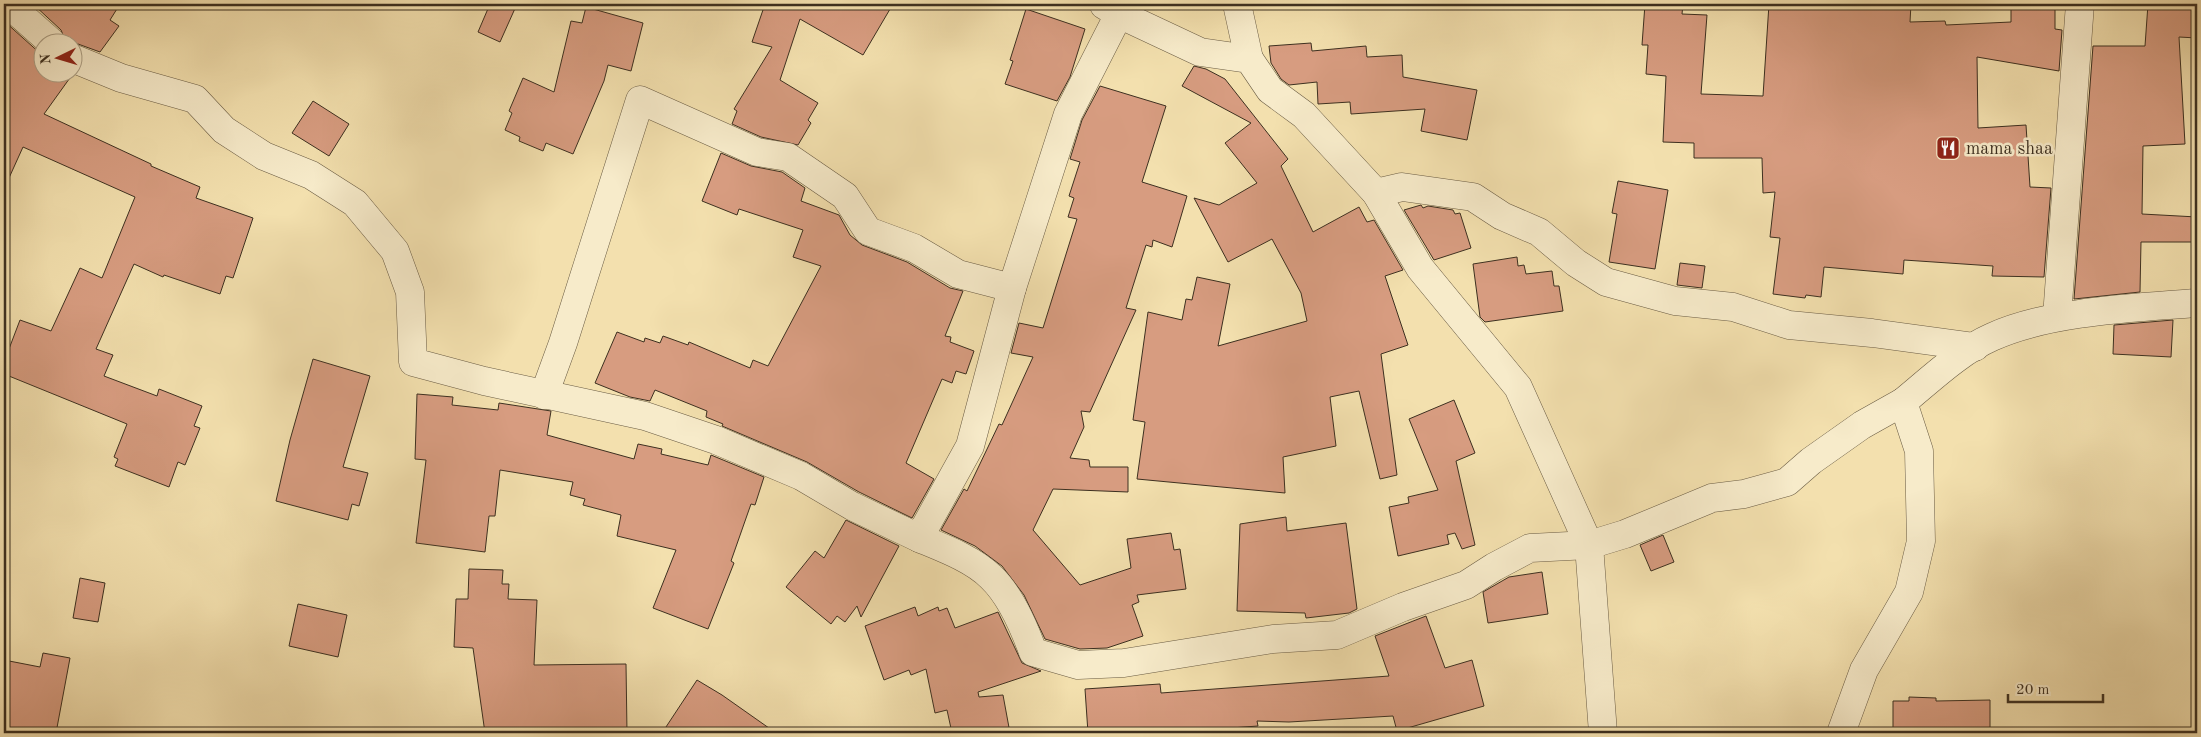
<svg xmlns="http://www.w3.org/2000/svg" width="2201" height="737" font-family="'Old Standard TT',serif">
	<rect width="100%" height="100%" fill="#f3e0ae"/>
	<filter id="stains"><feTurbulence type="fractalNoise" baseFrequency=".004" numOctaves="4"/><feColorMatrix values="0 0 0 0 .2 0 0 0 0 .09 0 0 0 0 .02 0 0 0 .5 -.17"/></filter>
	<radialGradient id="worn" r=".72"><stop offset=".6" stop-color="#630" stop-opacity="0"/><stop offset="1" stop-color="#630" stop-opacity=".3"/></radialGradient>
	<g fill="#d79c80" stroke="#3d3020">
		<path d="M 33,4 L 120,4 L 110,20 L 119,26 L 100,52 L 78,44 L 66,42 L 61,30 Z"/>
		<path d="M 490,4 L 517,4 L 500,42 L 478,32 Z"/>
		<path d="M 765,4 L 893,4 L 863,55 L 800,19 L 780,80 L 818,103 L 808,120 L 811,123 L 798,145 L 761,137 L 732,124 L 737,111 L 734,109 L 772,47 L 752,42 Z"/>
		<path d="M 1645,4 L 1683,4 L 1682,14 L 1707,15 L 1701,94 L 1763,96 L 1769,4 L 1911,4 L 1910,22 L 1945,21 L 1946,25 L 2011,22 L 2011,4 L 2055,4 L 2055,29 L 2062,30 L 2059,71 L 1977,57 L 1978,128 L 2026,125 L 2030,187 L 2051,188 L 2044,277 L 1992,276 L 1993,266 L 1904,260 L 1903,274 L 1824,267 L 1821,297 L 1806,295 L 1805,298 L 1773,294 L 1780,238 L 1770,237 L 1775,192 L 1763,193 L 1762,158 L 1694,158 L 1694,143 L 1663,142 L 1666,76 L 1646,74 L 1648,45 L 1642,45 Z"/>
		<path d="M 2148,4 L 2197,4 L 2197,38 L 2179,37 L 2185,144 L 2143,146 L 2142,214 L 2197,217 L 2197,242 L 2141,242 L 2140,292 L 2074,299 L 2093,46 L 2145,46 Z"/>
		<path d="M 586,7 L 643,23 L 631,71 L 608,65 L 604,81 L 573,154 L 546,143 L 543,151 L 519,141 L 520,137 L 505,130 L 512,113 L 509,111 L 523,78 L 554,92 L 571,21 L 582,23 Z"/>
		<path d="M 1026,9 L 1085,29 L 1070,77 L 1057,101 L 1005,84 L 1013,61 L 1010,60 Z"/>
		<path d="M 4,21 L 42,55 L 42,72 L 66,72 L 72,75 L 44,114 L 151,164 L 151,166 L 200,187 L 196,198 L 253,218 L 233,278 L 226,276 L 220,294 L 164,275 L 163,277 L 134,264 L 96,349 L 113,355 L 104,376 L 157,396 L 159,389 L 202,406 L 194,426 L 200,428 L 185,465 L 178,462 L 169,487 L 115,466 L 118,459 L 114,457 L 127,424 L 4,374 L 4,362 L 20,320 L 51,331 L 80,268 L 102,278 L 135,197 L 23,147 L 4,189 Z"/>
		<path d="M 1311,43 L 1312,51 L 1366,46 L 1367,57 L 1402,55 L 1403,77 L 1477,90 L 1467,140 L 1421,131 L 1425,109 L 1351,114 L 1350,102 L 1318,104 L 1317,82 L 1289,85 L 1281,79 L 1271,63 L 1269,46 Z"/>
		<path d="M 1194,66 L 1206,69 L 1225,79 L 1288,159 L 1281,166 L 1313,232 L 1359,207 L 1367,222 L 1374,220 L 1403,270 L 1385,276 L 1408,345 L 1381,354 L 1397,475 L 1380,479 L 1359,391 L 1330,397 L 1336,446 L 1283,457 L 1285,493 L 1137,479 L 1145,422 L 1133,420 L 1148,312 L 1182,320 L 1186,299 L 1192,300 L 1197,277 L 1230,284 L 1218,346 L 1307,321 L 1301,293 L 1272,239 L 1228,262 L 1194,198 L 1219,205 L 1257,183 L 1225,143 L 1251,123 L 1182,86 Z"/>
		<path d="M 1100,86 L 1166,106 L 1142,182 L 1187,196 L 1172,247 L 1153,240 L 1152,247 L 1146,245 L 1126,308 L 1136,310 L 1090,412 L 1081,411 L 1084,427 L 1070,458 L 1089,460 L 1090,467 L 1128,467 L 1128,492 L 1053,489 L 1033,530 L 1080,585 L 1131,568 L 1127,539 L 1171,533 L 1174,550 L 1180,549 L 1186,589 L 1137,595 L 1139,602 L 1132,605 L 1143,636 L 1107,648 L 1080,649 L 1045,639 L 1024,595 L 1002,566 L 975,546 L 941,530 L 964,489 L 967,491 L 999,424 L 1002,425 L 1033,357 L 1011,353 L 1019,323 L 1043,328 L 1077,219 L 1068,217 L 1074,198 L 1069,196 L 1080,162 L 1070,159 L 1082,120 Z"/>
		<path d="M 313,101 L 349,124 L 329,156 L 292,133 Z"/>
		<path d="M 721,153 L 751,166 L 782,172 L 805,188 L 801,201 L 839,215 L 850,235 L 862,245 L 907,262 L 950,288 L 963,291 L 945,336 L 951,337 L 950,342 L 974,351 L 966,374 L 956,371 L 952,383 L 942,379 L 906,463 L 934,479 L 912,518 L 859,492 L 807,462 L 722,426 L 723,424 L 706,417 L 707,411 L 655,390 L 650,401 L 630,397 L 595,383 L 617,332 L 644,342 L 645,338 L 660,343 L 663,336 L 688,345 L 689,342 L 750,368 L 753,360 L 768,366 L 821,266 L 793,257 L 803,230 L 739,209 L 737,215 L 702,201 Z"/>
		<path d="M 1618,181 L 1668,190 L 1655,269 L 1609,262 L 1617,214 L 1612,213 Z"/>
		<path d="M 1421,205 L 1423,208 L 1428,206 L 1453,210 L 1455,214 L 1460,213 L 1471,248 L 1434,260 L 1404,210 Z"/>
		<path d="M 1517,257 L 1518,266 L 1524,265 L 1526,274 L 1552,271 L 1554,286 L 1559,286 L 1563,311 L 1485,322 L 1480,317 L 1473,264 Z"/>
		<path d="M 1680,263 L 1705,266 L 1702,288 L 1677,285 Z"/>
		<path d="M 2173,320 L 2171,357 L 2113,354 L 2114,325 Z"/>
		<path d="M 313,359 L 370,376 L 343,467 L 368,473 L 359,506 L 352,504 L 348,520 L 276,501 L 290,440 Z"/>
		<path d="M 417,394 L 453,397 L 452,405 L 498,410 L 499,403 L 551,411 L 547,435 L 634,459 L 638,444 L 662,449 L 661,454 L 708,465 L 711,455 L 764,477 L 755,505 L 751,504 L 731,561 L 734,563 L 708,629 L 653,608 L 676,550 L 617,536 L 621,515 L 583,505 L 585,499 L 570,495 L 573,482 L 500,470 L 495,516 L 489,516 L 485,552 L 416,543 L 426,460 L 415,459 Z"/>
		<path d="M 1454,400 L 1475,453 L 1456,461 L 1475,545 L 1462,549 L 1455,533 L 1447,535 L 1449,544 L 1398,556 L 1389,507 L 1409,503 L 1408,497 L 1438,490 L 1409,419 Z"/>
		<path d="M 1286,517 L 1287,531 L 1346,523 L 1357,609 L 1349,613 L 1306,618 L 1305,613 L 1237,611 L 1240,524 Z"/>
		<path d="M 846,520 L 899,546 L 861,617 L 857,606 L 845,622 L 837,616 L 831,624 L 786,587 L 815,551 L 824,558 Z"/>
		<path d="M 1663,535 L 1674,562 L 1651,571 L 1640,545 Z"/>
		<path d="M 469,569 L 503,570 L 502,584 L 509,584 L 508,599 L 537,600 L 534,665 L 626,664 L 627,733 L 485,733 L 473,648 L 454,647 L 456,599 L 468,599 Z"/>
		<path d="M 1542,572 L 1548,614 L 1488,623 L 1483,592 L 1509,577 Z"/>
		<path d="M 80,578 L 105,583 L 98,622 L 73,618 Z"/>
		<path d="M 298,604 L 347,615 L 338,657 L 289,646 Z"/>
		<path d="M 915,607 L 918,616 L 938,607 L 939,611 L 947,608 L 955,628 L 998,612 L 1022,663 L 1041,671 L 978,692 L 979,697 L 1003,695 L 1010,733 L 952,733 L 947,710 L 935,713 L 926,669 L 911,675 L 909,670 L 884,680 L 865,626 Z"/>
		<path d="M 1426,616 L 1445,668 L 1472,660 L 1484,706 L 1397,731 L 1393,716 L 1289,722 L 1257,721 L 1258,726 L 1163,733 L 1088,733 L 1085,689 L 1160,684 L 1161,693 L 1389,676 L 1375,636 Z"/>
		<path d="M 43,653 L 70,658 L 56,733 L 4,733 L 4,660 L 40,667 Z"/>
		<path d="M 697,680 L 722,695 L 776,733 L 662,733 Z"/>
		<path d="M 1909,697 L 1936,698 L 1936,701 L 1990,700 L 1990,733 L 1893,733 L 1893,701 L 1909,701 Z"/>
	</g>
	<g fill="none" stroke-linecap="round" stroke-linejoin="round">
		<g stroke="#6a5c44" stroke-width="29">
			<g id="minor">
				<path d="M 8,4 L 51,42"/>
				<path d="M 1237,4 L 1249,59"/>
				<path d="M 1104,5 L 1119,14 L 1200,52 L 1249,59 L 1270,90 L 1304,115 L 1376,193 L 1420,268 L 1518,387 L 1589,545 L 1603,733"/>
				<path d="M 72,58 L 121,78 L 195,99 L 224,130 L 264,156 L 311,175 L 355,203 L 395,251 L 410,292 L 413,362 L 484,381 L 645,416 L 716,440 L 801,476 L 852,506 L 919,538 L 970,446 L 1012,288 L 1068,114 L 1119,14 L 1131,4"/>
				<path d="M 1376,193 L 1402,187 L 1473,197 L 1502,216 L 1539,232 L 1576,263 L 1606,282 L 1675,301 L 1733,307 L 1789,325 L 1872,333 L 1975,347"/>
				<path d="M 2057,317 L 2080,4"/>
				<path d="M 544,395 L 563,343 L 640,100 L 757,152 L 788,157 L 845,196 L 868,231 L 914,248 L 958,274 L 1012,288"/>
				<path d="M 919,538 C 943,548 973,559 991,577 C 1011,596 1024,627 1033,652 L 1078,665 L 1124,663 L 1273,639 L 1337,635 L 1403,607 L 1466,585 L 1494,567 L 1530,548 L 1589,545 L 1625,534 L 1712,498 L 1744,494 L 1787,482 L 1811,461 L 1862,425 L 1903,402"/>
				<path d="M 1841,733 L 1864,670 L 1909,592 L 1921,541 L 1919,451 L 1903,402 C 1930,380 1960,351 1992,337 C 2049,311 2134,308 2197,303"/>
			</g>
		</g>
		<use href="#minor" stroke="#f7ebca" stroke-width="28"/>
	</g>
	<defs>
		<g id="restaurant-square" transform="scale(1.25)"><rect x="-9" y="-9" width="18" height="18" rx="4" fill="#8f2418" stroke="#f7ebca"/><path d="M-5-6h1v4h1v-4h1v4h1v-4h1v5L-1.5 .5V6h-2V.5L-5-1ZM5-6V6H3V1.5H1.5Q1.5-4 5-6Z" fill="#fff"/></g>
	</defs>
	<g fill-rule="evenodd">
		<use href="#restaurant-square" x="1948" y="148"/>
	</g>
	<g text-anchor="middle" stroke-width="5" stroke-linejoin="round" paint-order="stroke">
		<g font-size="18" fill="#3d3020" stroke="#f7ebca" text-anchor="start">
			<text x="1966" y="154">mama shaa</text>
		</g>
	</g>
	<rect width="2201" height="737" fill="none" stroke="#f3e0ae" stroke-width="20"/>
	<rect x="5" y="5" width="2191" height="727" fill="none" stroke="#3d3020" stroke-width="2.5"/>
	<rect x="10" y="10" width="2181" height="717" fill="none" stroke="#3d3020"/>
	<g transform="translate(58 58) rotate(265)"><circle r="24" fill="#f7ebca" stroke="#ada086"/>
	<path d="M0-4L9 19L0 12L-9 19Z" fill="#8f2418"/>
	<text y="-8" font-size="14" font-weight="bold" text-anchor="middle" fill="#3d3020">N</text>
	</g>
	<path d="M2008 694v8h95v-8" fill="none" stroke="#3d3020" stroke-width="2.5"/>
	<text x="2016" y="694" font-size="15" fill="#3d3020" stroke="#f7ebca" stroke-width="4" paint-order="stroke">20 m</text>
	<rect width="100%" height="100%" filter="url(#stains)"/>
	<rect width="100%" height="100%" fill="url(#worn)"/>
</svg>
